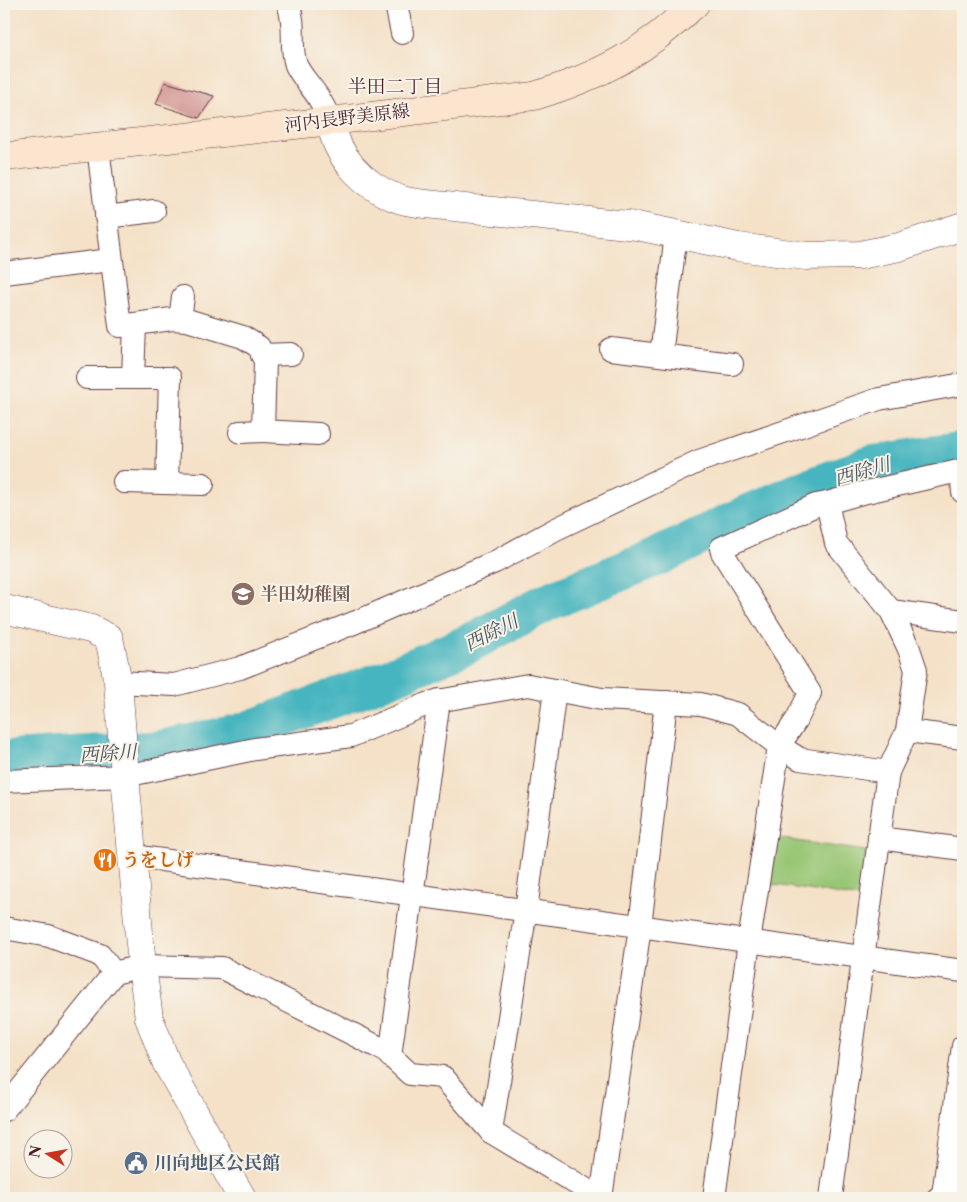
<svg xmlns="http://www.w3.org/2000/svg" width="967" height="1202" font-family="'Libre Caslon Text','Noto Serif JP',serif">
	<rect width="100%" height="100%" fill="#f7f3e8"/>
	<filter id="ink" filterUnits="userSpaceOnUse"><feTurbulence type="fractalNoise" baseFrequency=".02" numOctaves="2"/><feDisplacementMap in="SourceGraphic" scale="10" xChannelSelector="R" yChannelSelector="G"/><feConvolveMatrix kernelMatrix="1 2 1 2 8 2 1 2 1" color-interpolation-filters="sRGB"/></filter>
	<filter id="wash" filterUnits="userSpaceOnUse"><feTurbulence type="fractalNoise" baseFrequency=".0096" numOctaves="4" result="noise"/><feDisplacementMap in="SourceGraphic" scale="20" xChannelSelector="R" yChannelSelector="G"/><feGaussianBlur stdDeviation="1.12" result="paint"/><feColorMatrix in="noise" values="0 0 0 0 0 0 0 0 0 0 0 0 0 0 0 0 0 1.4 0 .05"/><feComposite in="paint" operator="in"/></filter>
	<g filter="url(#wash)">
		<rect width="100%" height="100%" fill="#f4e1c7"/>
		<path fill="#98c675" stroke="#717250" d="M 776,838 L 866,851 L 860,898 L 769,884 Z"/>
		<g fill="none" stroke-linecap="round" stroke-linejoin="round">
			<path stroke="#46b5bf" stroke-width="39" d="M 4,760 L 158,750 L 240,733 L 389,678 L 468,644 L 547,602 L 657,557 L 732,521 L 798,492 L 871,465 L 932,455 L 963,451"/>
		</g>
		<g id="blocks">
			<path fill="#d8a4a2" d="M 165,82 L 214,96 L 199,118 L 156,104 Z"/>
		</g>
	</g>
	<g filter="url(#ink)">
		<use href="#blocks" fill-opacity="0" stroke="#643c42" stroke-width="1"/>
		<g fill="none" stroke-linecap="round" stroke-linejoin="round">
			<g stroke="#643c42" stroke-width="24">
				<g id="minor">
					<path d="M 288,4 C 297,25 289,45 296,65 C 301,76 311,86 318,97 C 323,105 327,113 331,121"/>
					<path d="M 396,4 L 402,33"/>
					<path d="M 98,147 L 120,326 L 172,319 L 187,320 L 243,337 L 259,347 L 265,361 L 263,431 L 318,434"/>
					<path d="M 106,217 L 154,211"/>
					<path d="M 4,273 L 111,260"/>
					<path d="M 180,319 L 183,297"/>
					<path d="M 611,349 L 732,364"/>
					<path d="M 262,355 L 291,354"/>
					<path d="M 661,355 L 676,234"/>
					<path d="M 87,378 L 170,378 L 167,483"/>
					<path d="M 133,378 L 135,324"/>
					<path d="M 240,432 L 263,431"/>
					<path d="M 961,471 L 963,492"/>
					<path d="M 124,482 L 203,484"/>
					<path d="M 891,611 L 963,621"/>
					<path d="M 118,682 L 174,685 L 240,668 L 356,622 L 495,562 L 556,529 L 699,461 L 879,399 L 963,384"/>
					<path d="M 907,731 L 963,738"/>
					<path d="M 4,781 L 125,776 L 255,749 L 351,736 L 432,702 L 528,685 L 602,699 L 701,704 L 738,714 L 779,746 L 800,759 L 888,772"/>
					<path d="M 879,838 L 963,849"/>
					<path d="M 133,856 L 963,971"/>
					<path d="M 4,928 L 49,936 L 100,955 L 114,973"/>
					<path d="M 390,1056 L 439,700"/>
					<path d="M 4,1110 L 114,973 L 142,966 L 222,968 L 384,1050 L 410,1074 L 443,1077 L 491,1132 L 600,1198"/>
					<path d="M 491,1132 L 526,910 L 555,690"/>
					<path d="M 943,1195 L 963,1046"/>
					<path d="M 601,1198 L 640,927 L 666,702"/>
					<path d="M 714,1198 L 749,942 L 779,746 L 797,719 L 810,693 L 722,552 L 721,548 L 816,505 L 827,503"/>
					<path d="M 831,1198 L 888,772 L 907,731 L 916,670 L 909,649 L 891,611 L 836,543 L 827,503 L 862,493 L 963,470"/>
					<path d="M 938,1198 L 963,1181"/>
				</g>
			</g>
			<g stroke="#643c42" stroke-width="29">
				<g id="tertiary">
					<path d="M 331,121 C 335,156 363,185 396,198 C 405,202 417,203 426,204 L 637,226 L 738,247 L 806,256 L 860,255 L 899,247 L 963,226"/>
					<path d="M 4,609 L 91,629 L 109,638 L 118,682 L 125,776 L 142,966 L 149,1018 L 166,1062 L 242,1198"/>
				</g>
			</g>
			<g stroke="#643c42" stroke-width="29">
				<path id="secondary" d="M 4,157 L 331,121 L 534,96 C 600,76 645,52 695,4"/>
			</g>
			<use href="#minor" stroke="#fff" stroke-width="22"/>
			<use href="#tertiary" stroke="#fff" stroke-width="28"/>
			<use href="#secondary" stroke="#fce5cf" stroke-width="28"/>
		</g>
	</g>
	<defs>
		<g id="school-disc" transform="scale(1.25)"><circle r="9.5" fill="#8d6e63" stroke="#f7f3e8"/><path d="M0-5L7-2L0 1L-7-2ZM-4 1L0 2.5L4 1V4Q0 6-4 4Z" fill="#fff"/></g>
		<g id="restaurant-disc" transform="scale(1.25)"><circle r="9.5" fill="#e8710a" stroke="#f7f3e8"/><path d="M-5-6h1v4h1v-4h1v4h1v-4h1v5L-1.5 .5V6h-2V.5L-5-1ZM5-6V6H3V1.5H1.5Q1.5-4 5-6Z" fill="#fff"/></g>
		<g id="civic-disc" transform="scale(1.25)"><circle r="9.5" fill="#5c6f8a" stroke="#f7f3e8"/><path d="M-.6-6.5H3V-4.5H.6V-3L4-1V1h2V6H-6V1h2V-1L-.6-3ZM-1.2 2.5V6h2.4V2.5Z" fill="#fff"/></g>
	</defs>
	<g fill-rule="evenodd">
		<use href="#school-disc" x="243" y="594"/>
		<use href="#restaurant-disc" x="105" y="860"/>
		<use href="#civic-disc" x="136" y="1163"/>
	</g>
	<g text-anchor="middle" stroke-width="4" stroke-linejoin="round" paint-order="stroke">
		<g font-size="18" fill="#4a1f2b" stroke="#f7f3e8">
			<text transform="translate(347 118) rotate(-7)" y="6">河内長野美原線</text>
		</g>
		<g font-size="18" font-weight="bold" fill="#785e54" stroke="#f7f3e8" text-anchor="start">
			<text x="260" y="600">半田幼稚園</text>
		</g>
		<g font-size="18" font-weight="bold" fill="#c56008" stroke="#f7f3e8" text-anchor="start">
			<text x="122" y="866">うをしげ</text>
		</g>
		<g font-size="18" font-weight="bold" fill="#4e5e75" stroke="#f7f3e8" text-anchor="start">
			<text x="154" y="1169">川向地区公民館</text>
		</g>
		<g font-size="19" fill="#4a1f2b" stroke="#f7f3e8">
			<text x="395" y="93">半田二丁目</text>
		</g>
		<g font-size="19" font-style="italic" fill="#49545f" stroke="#f7f3e8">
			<text transform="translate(862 471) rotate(-16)" y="7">西除川</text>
			<text transform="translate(491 632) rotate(-27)" y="7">西除川</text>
			<text transform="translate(108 753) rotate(-4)" y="7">西除川</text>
		</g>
	</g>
	<rect width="967" height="1202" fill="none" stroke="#f7f3e8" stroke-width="20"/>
	<g transform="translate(48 1154) rotate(281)"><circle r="24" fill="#f7f3e8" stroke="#b29e9c"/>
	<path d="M0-4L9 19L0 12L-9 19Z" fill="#c8321e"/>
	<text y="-8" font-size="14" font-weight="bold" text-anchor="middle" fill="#4a1f2b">N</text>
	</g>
</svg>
